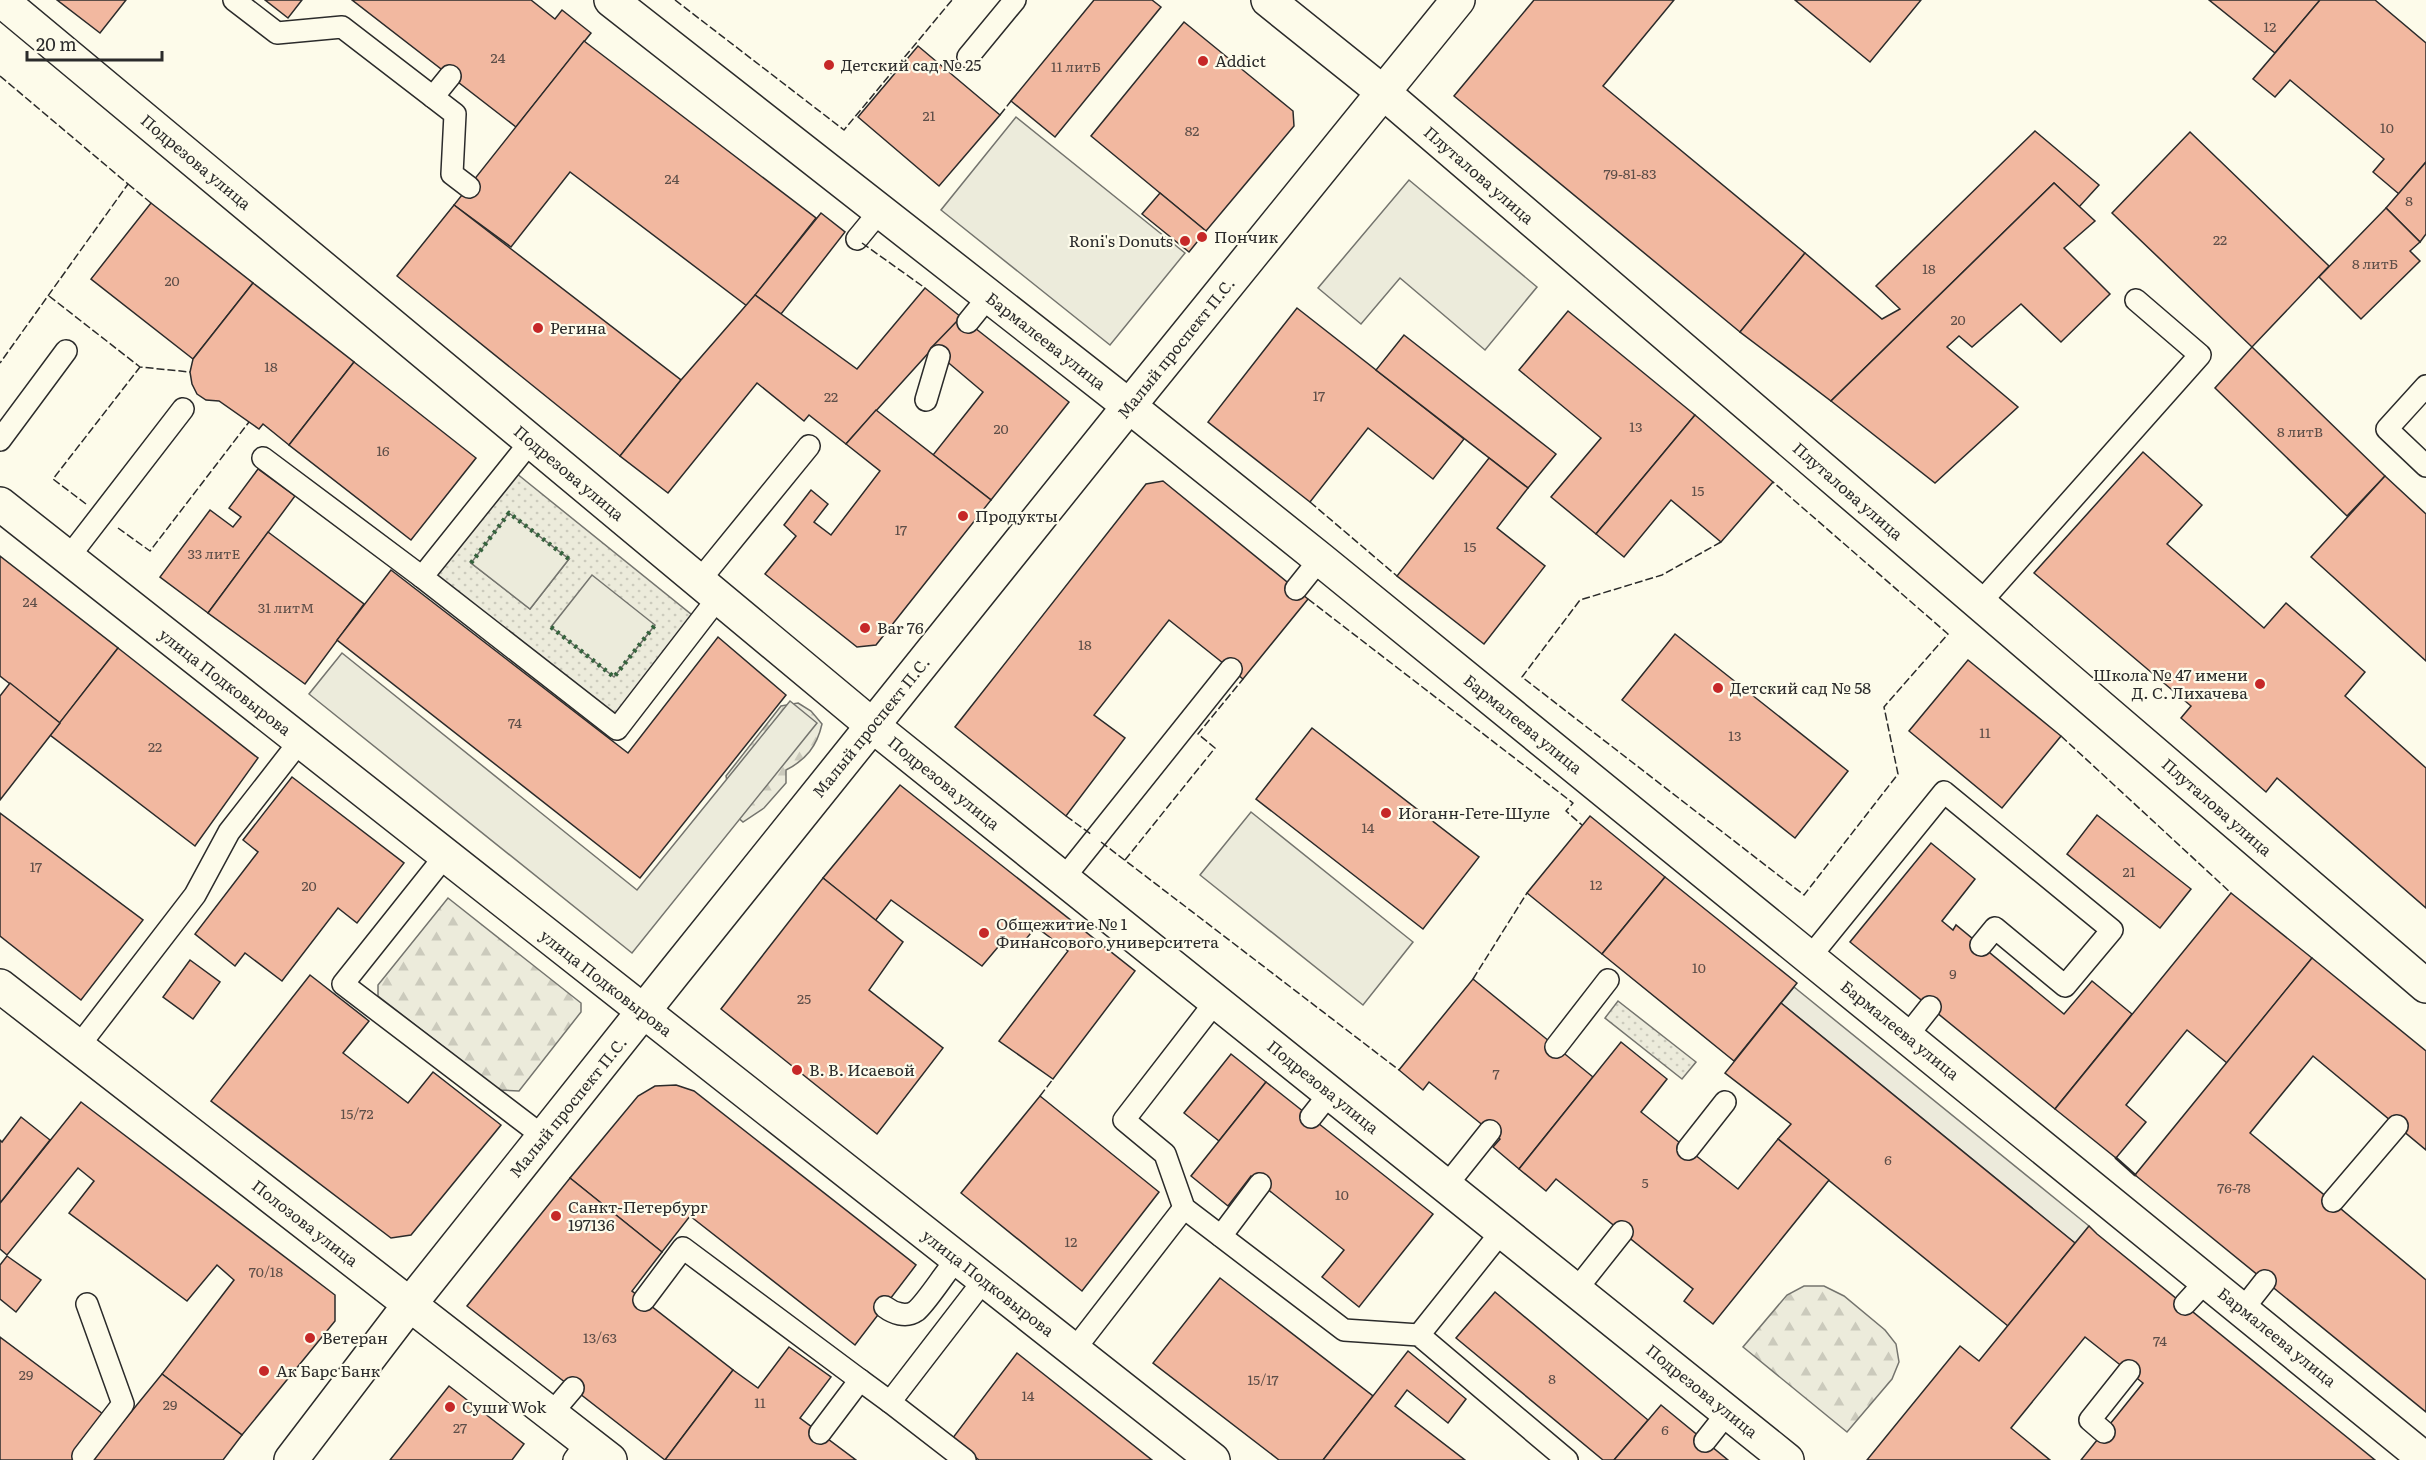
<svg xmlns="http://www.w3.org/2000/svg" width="2426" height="1460" font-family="Literata,serif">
	<defs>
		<pattern id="grass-dots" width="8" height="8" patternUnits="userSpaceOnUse" patternTransform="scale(1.5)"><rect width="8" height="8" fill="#ecebdb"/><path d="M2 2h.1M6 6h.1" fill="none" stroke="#cbcabc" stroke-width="1.8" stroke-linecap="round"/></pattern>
		<pattern id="forest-firs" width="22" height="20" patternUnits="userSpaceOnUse" patternTransform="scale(1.5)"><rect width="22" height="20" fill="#ecebdb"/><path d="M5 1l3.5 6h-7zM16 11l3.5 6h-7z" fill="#cbcabc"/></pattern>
	</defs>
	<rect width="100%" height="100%" fill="#fdfbea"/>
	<g fill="url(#grass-dots)" stroke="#74746e" stroke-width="1.5" fill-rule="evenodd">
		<path d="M 511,469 L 697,619 L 621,719 L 431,571 ZM 569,559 L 530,609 L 471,563 Z"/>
		<path d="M 1618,1001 L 1696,1062 L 1682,1079 L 1605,1018 Z"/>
	</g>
	<g fill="url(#forest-firs)" stroke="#74746e" stroke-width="1.5">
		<path d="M 798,703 L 811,711 L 822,724 C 817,746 806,760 786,770 L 786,783 L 764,808 L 743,822 L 733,813 L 726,776 L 781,706 Z"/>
		<path d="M 448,898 L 581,1003 L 581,1012 L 519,1091 L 499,1090 L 378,996 L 378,985 Z"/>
		<path d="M 1804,1286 L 1824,1286 L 1844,1296 L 1885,1330 L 1896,1344 L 1899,1362 L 1892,1379 L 1847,1432 L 1743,1347 L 1787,1295 Z"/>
	</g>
	<g fill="#ecebdb" stroke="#74746e" stroke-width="1.5">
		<path d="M 1016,117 L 1185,253 L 1110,345 L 941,210 Z"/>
		<path d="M 1409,180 L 1537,287 L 1485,350 L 1400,278 L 1361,324 L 1318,288 Z"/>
		<path d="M 509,513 L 569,559 L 530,609 L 471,563 Z"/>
		<path d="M 592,575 L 655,625 L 614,677 L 551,627 Z"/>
		<path d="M 342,653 L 637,890 L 790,701 L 817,723 L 632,953 L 309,694 Z"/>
		<path d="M 1251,812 L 1413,942 L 1363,1005 L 1200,875 Z"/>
	</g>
	<path fill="#eceadb" stroke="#74746e" stroke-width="1.5" d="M 1794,987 L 2089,1226 L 2075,1243 L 1781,1003 Z"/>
	<g fill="#f2b8a0" stroke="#2b2b2b" stroke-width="1.5">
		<path d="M 57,0 L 126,0 L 100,33 Z"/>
		<path d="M 265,0 L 302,0 L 288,18 Z"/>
		<path d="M 352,0 L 531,0 L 555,19 L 562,10 L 591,33 L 516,127 Z"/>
		<path d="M 1094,0 L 1152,0 L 1161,7 L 1055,137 L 1011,101 Z"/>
		<path d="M 1534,0 L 1674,0 L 1603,86 L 1805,253 L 1740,332 L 1454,96 Z"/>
		<path d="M 1795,0 L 1921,0 L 1870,62 Z"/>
		<path d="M 2209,0 L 2320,0 L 2275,53 Z"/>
		<path d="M 2320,0 L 2375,0 L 2426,43 L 2426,162 L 2399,194 L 2373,172 L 2384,159 L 2290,80 L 2275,97 L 2253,79 Z"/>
		<path d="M 1184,22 L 1293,111 L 1294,126 L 1206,231 L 1091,136 Z"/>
		<path d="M 584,41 L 816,218 L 747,306 L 570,172 L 511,247 L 454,205 Z"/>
		<path d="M 918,46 L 1000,115 L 939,186 L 858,117 Z"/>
		<path d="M 2035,131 L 2099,185 L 2079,207 L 2054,183 L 1831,401 L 1740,332 L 1805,253 L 1882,319 L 1900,309 L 1876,286 Z"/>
		<path d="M 2190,132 L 2329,266 L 2252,347 L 2112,213 Z"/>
		<path d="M 2426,162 L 2426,234 L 2420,242 L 2386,208 Z"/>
		<path d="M 2054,183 L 2095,221 L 2064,248 L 2110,294 L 2061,342 L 2021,304 L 1972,347 L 1959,336 L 1947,347 L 2018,407 L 1935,483 L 1831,401 Z"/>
		<path d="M 1160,193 L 1206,231 L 1189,252 L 1142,214 Z"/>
		<path d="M 151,203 L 253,283 L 193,359 L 91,279 Z"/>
		<path d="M 454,205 L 681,380 L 620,456 L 397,276 Z"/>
		<path d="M 2386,208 L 2420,242 L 2410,251 L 2420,261 L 2361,319 L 2319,277 Z"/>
		<path d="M 821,213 L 845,232 L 781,314 L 755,295 Z"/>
		<path d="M 253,283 L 354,362 L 289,445 L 263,424 L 259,429 L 219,401 L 206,400 L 197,394 L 192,384 L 190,372 L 193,359 Z"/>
		<path d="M 925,288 L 961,317 L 846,444 L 809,415 L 804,421 L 757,383 L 668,493 L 620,456 L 681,380 L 755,295 L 857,369 Z"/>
		<path d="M 1297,308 L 1464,439 L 1433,479 L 1368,428 L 1310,502 L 1208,422 Z"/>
		<path d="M 1568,311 L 1695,415 L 1596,534 L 1551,497 L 1601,438 L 1519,370 Z"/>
		<path d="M 961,317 L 1069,402 L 991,500 L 933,455 L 983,392 L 931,348 Z"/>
		<path d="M 1404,335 L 1556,454 L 1528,488 L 1376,370 Z"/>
		<path d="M 2252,347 L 2385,476 L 2347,516 L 2215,388 Z"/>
		<path d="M 354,362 L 476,458 L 411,540 L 289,445 Z"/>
		<path d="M 876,410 L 991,500 L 876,645 L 857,647 L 765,574 L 796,536 L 784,525 L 811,490 L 828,504 L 814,522 L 831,535 L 880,471 L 846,444 Z"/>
		<path d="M 1695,415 L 1773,482 L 1721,542 L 1671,500 L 1624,557 L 1596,534 Z"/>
		<path d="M 2143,452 L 2202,505 L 2167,544 L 2264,628 L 2286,603 L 2365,672 L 2345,696 L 2426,768 L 2426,908 L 2277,778 L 2266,792 L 2181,718 L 2191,706 L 2034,573 Z"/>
		<path d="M 1489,458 L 1528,488 L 1497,528 L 1545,566 L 1484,644 L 1397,576 Z"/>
		<path d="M 258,469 L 295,496 L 208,613 L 160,577 L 210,510 L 233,527 L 241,517 L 229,508 Z"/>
		<path d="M 2385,476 L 2426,514 L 2426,661 L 2311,557 Z"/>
		<path d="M 1163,481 L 1308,599 L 1243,679 L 1169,620 L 1094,715 L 1125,738 L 1066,816 L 955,727 L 1146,484 Z"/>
		<path d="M 268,532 L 364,604 L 305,684 L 208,613 Z"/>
		<path d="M 0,556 L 118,648 L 60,723 L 0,676 Z"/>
		<path d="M 391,570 L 628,753 L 718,637 L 786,695 L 640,878 L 337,640 Z"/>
		<path d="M 1675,634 L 1848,771 L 1795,838 L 1622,700 Z"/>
		<path d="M 118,648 L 258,758 L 195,846 L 50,735 Z"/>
		<path d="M 1968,660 L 2061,736 L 2002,808 L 1909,731 Z"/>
		<path d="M 10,683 L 60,723 L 0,800 L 0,696 Z"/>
		<path d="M 1312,728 L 1479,857 L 1423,929 L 1256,799 Z"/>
		<path d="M 292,777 L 404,863 L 357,923 L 338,908 L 282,981 L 245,953 L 235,966 L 195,934 L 258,852 L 243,840 Z"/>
		<path d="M 900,785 L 1135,971 L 1053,1079 L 999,1041 L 1068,951 L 1036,927 L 1026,939 L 1012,947 L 998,947 L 982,966 L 891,900 L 875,921 L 823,878 Z"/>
		<path d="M 0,813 L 143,920 L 81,1000 L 0,936 Z"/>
		<path d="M 2097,815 L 2191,889 L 2160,928 L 2067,854 Z"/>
		<path d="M 1590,816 L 1665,877 L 1602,954 L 1527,893 Z"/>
		<path d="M 1931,843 L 1975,879 L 1942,921 L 1953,930 L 1956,925 L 2064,1014 L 2092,981 L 2132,1014 L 2055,1109 L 1850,942 Z"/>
		<path d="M 1665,877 L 1797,983 L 1734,1061 L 1602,954 Z"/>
		<path d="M 823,878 L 903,942 L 869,990 L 943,1048 L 877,1134 L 721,1009 Z"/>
		<path d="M 2231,893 L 2312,958 L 2227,1063 L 2187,1030 L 2126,1105 L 2146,1122 L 2116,1158 L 2055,1109 Z"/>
		<path d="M 2312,958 L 2426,1051 L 2426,1150 L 2313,1056 L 2250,1133 L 2426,1280 L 2426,1412 L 2135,1175 Z"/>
		<path d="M 190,960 L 220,982 L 193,1019 L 163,997 Z"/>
		<path d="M 310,975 L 369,1021 L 343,1053 L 408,1103 L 433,1072 L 501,1125 L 411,1235 L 391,1238 L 211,1101 Z"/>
		<path d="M 1473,979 L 1593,1077 L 1519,1169 L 1493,1147 L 1500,1139 L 1429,1082 L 1423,1090 L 1399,1070 Z"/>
		<path d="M 1781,1003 L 2075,1243 L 2008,1326 L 1778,1139 L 1791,1124 L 1725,1073 Z"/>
		<path d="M 1621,1042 L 1667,1079 L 1641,1112 L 1738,1189 L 1778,1139 L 1829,1180 L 1713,1324 L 1684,1301 L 1693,1289 L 1556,1179 L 1546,1191 L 1519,1169 Z"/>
		<path d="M 1231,1054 L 1266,1082 L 1219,1141 L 1184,1113 Z"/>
		<path d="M 1266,1082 L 1433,1214 L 1359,1307 L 1322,1277 L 1344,1250 L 1251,1176 L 1228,1206 L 1191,1176 Z"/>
		<path d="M 676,1085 L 694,1091 L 916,1265 L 855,1345 L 690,1216 L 662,1252 L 570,1178 L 638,1096 L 655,1086 Z"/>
		<path d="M 1040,1096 L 1159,1192 L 1082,1291 L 961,1193 Z"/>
		<path d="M 81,1102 L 335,1295 L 335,1321 L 242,1435 L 162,1374 L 234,1280 L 217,1265 L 187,1301 L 69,1213 L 94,1181 L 78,1168 L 7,1255 L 0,1249 L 0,1203 Z"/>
		<path d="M 21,1117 L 50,1140 L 0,1203 L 0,1140 L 2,1142 Z"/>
		<path d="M 570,1178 L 662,1252 L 632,1291 L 733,1370 L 665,1460 L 467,1306 Z"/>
		<path d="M 2089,1226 L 2097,1234 L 2375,1460 L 2081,1460 L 2143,1383 L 2085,1337 L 2011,1428 L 2050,1460 L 1867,1460 L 1960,1346 L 1979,1361 Z"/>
		<path d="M 7,1256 L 41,1280 L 16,1312 L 0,1299 L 0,1265 Z"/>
		<path d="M 1220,1278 L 1373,1396 L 1323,1460 L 1279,1460 L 1153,1363 Z"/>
		<path d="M 1495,1292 L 1648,1420 L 1614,1460 L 1603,1460 L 1456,1338 Z"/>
		<path d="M 0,1337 L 103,1414 L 88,1460 L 0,1460 Z"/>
		<path d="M 789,1347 L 831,1377 L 800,1418 L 856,1460 L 665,1460 L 733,1370 L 758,1388 Z"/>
		<path d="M 1408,1351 L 1466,1399 L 1448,1423 L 1407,1390 L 1395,1406 L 1465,1460 L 1323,1460 Z"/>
		<path d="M 1017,1353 L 1152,1460 L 979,1460 L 952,1439 Z"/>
		<path d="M 162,1374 L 242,1435 L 223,1460 L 92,1460 Z"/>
		<path d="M 449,1386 L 524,1444 L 512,1460 L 390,1460 Z"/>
		<path d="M 1661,1405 L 1728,1460 L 1614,1460 Z"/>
	</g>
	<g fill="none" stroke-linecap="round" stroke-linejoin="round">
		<g stroke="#2b2b2b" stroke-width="24">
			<g id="lane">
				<path d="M 234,0 L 277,33 L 342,27 L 455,114 L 452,174 L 469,187"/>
				<path d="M 968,57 L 1015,0"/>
				<path d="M 433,97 L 450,76"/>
				<path d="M 857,239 L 880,211"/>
				<path d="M 968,322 L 989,296"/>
				<path d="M 2426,386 L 2387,429 L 2426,466"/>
				<path d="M 926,400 L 939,356"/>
				<path d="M 0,440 L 66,351"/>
				<path d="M 531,441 L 422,577 L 617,729 L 718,598"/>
				<path d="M 263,458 L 422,577"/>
				<path d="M 68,558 L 183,409"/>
				<path d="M 699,581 L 809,446"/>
				<path d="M 1296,589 L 1320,559"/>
				<path d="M 1979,604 L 2200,355 L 2136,300"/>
				<path d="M 445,856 L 343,984 L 544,1137"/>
				<path d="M 1063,879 L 1231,669"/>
				<path d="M 1810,957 L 1944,792 L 2112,930 L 2065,986 L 1995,928 L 1981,945"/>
				<path d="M 1216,1001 L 1124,1120 L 1165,1154 L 1184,1208 L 1344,1330 L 1419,1335 L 1567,1460"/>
				<path d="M 1907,1036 L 1930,1007"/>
				<path d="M 78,1047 L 195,895 L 229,832 L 300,741"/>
				<path d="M 1556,1047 L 1608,980"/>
				<path d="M 1311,1117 L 1330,1093"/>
				<path d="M 1688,1149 L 1725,1102"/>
				<path d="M 1446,1186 L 1490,1131"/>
				<path d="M 2333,1201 L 2397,1126"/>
				<path d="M 1221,1236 L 1260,1184"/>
				<path d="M 1576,1290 L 1622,1232"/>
				<path d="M 644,1300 L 683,1248 L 860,1380"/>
				<path d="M 2185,1304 L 2207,1280"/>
				<path d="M 885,1307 C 893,1313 906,1318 916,1311 C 927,1302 946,1271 957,1259"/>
				<path d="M 2243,1309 L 2265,1281"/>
				<path d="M 1419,1335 L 1502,1231"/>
				<path d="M 1074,1350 L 1184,1208"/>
				<path d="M 551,1414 L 573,1388"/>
				<path d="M 2104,1432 L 2090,1420 L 2129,1371"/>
				<path d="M 820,1433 L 860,1380 L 890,1402"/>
				<path d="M 1705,1441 L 1728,1412"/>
				<path d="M 83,1456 L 123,1404 L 87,1304"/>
				<path d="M 574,1460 L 587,1442"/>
				<path d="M 965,1460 L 890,1402 L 984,1280"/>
			</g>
		</g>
		<g stroke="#2b2b2b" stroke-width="36">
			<g id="street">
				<path d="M 1,0 L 873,726 L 1787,1460"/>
				<path d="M 611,0 L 1129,406 L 1320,559 L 2426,1460"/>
				<path d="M 1268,0 L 1384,93 L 2426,986"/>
				<path d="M 0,504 L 1213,1460"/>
				<path d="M 0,986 L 610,1460"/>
			</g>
		</g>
		<g stroke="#2b2b2b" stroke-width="36">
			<path id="secondary" d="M 291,1460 L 410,1304 L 673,974 L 1129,406 L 1458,0"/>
		</g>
		<use href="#lane" stroke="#fdfbea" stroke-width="21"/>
		<use href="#street" stroke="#fdfbea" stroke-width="33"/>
		<use href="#secondary" stroke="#fdfbea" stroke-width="33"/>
		<g stroke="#34623c" stroke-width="4.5" stroke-dasharray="3 4.5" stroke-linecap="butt">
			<path d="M 471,563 L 509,513 L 569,559"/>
			<path d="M 551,627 L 614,677 L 655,625"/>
		</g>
		<g stroke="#2b2b2b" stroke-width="1.5" stroke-dasharray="8 3" stroke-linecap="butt">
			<path d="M 675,0 L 844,130 L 952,0"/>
			<path d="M 0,76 L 128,184 L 0,363"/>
			<path d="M 1000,115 L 1011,101"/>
			<path d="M 128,184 L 151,203"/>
			<path d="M 862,243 L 925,288"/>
			<path d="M 49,296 L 140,367 L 190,372"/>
			<path d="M 1310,502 L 1397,576"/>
			<path d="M 86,504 L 53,479 L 140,367"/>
			<path d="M 118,528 L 150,551 L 249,422"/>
			<path d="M 1721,542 L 1662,575 L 1580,600 L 1522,677 L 1804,895 L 1898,774 L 1884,707 L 1948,634 L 1773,482"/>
			<path d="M 1308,599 L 1573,803 L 1566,811 L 1582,825"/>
			<path d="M 2061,736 L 2231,893"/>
			<path d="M 1066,816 L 1092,835"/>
			<path d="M 1101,842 L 1399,1070"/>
			<path d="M 1125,860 L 1215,748 L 1198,734 L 1243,679"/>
			<path d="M 1473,979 L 1527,893"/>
			<path d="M 1040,1096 L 1053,1079"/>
		</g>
		<path stroke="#2b2b2b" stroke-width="3" d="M 2116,1158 L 2135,1175"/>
	</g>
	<g fill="#c62828" stroke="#fdfbea" stroke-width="2">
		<circle cx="1203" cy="61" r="6"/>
		<circle cx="829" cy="65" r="6"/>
		<circle cx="1202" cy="237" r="6"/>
		<circle cx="1185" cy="241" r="6"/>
		<circle cx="538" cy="328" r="6"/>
		<circle cx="963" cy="516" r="6"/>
		<circle cx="865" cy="628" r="6"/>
		<circle cx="2260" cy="684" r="6"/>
		<circle cx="1718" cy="688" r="6"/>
		<circle cx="1386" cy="813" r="6"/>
		<circle cx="984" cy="933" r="6"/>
		<circle cx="797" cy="1070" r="6"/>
		<circle cx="556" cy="1216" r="6"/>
		<circle cx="310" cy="1338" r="6"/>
		<circle cx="264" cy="1371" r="6"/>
		<circle cx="450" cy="1407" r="6"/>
	</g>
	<g text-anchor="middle" stroke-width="4.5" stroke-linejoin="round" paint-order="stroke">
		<g font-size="14" fill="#5d4e48">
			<text x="2270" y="32">12</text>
			<text x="498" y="63">24</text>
			<text x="1076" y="72">11 литБ</text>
			<text x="929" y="121">21</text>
			<text x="2387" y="133">10</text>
			<text x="1192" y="136">82</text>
			<text x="1630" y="179">79-81-83</text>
			<text x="672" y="184">24</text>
			<text x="2409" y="206">8</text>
			<text x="2220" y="245">22</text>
			<text x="2375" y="269">8 литБ</text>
			<text x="1929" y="274">18</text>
			<text x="172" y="286">20</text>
			<text x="1958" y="325">20</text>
			<text x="271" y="372">18</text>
			<text x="1319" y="401">17</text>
			<text x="831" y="402">22</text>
			<text x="1636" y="432">13</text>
			<text x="1001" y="434">20</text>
			<text x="2300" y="437">8 литВ</text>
			<text x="383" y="456">16</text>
			<text x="1698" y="496">15</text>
			<text x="901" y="535">17</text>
			<text x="1470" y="552">15</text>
			<text x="214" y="559">33 литЕ</text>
			<text x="30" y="607">24</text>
			<text x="286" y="613">31 литМ</text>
			<text x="1085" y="650">18</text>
			<text x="515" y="728">74</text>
			<text x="1985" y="738">11</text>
			<text x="1735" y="741">13</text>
			<text x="155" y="752">22</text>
			<text x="1368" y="833">14</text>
			<text x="36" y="872">17</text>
			<text x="2129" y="877">21</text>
			<text x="1596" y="890">12</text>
			<text x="309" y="891">20</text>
			<text x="1699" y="973">10</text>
			<text x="1953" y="979">9</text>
			<text x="804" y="1004">25</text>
			<text x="1496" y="1079">7</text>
			<text x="357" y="1119">15/72</text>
			<text x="1888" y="1165">6</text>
			<text x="1645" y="1188">5</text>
			<text x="2234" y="1193">76-78</text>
			<text x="1342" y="1200">10</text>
			<text x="1071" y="1247">12</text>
			<text x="266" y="1277">70/18</text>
			<text x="600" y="1343">13/63</text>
			<text x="2160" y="1346">74</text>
			<text x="26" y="1380">29</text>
			<text x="1552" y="1384">8</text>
			<text x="1263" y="1385">15/17</text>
			<text x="1028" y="1401">14</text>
			<text x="760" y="1408">11</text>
			<text x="170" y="1410">29</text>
			<text x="460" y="1433">27</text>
			<text x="1665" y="1435">6</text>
		</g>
		<g font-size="16" fill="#2b2b2b" stroke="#fdfbea" text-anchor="start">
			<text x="1215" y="67">Addict</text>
			<text x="841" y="71">Детский сад № 25</text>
			<text x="1214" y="243">Пончик</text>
			<text x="1173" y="247" text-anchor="end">Roni's Donuts</text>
			<text x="550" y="334">Регина</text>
			<text x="975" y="522">Продукты</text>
			<text x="877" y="634">Bar 76</text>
			<text x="2248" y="681" text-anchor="end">Школа № 47 имени<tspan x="2248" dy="18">Д. С. Лихачева</tspan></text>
			<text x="1730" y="694">Детский сад № 58</text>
			<text x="1398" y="819">Иоганн-Гете-Шуле</text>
			<text x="996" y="930">Общежитие № 1<tspan x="996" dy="18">Финансового университета</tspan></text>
			<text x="809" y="1076">В. В. Исаевой</text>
			<text x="568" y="1213">Санкт-Петербург<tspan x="568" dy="18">197136</tspan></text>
			<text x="322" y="1344">Ветеран</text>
			<text x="276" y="1377">Ак Барс Банк</text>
			<text x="462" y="1413">Суши Wok</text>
		</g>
		<g font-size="16" fill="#2b2b2b" stroke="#fdfbea">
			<text transform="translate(196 162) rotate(40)" y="6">Подрезова улица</text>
			<text transform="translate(1479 175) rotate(41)" y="6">Плуталова улица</text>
			<text transform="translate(1046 341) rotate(38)" y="6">Бармалеева улица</text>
			<text transform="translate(1176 348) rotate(-51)" y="6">Малый проспект П.С.</text>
			<text transform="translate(569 473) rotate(40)" y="6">Подрезова улица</text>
			<text transform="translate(1848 491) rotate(41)" y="6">Плуталова улица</text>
			<text transform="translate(225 682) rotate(38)" y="6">улица Подковырова</text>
			<text transform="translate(1523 724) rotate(39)" y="6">Бармалеева улица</text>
			<text transform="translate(871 727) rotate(-51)" y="6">Малый проспект П.С.</text>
			<text transform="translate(944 783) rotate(39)" y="6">Подрезова улица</text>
			<text transform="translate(2217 807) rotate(41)" y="6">Плуталова улица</text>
			<text transform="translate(606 983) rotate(38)" y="6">улица Подковырова</text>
			<text transform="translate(1900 1030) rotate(39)" y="6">Бармалеева улица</text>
			<text transform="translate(1323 1087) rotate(39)" y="6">Подрезова улица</text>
			<text transform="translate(568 1107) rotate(-51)" y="6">Малый проспект П.С.</text>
			<text transform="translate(305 1223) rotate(38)" y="6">Полозова улица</text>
			<text transform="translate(988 1283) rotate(38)" y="6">улица Подковырова</text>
			<text transform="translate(2277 1337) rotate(39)" y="6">Бармалеева улица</text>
			<text transform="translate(1702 1391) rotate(39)" y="6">Подрезова улица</text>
		</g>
	</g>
	<path d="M27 51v9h135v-9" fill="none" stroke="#2b2b2b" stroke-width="3"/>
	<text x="36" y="51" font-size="18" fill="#2b2b2b" stroke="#fdfbea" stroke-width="4.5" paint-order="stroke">20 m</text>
</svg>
